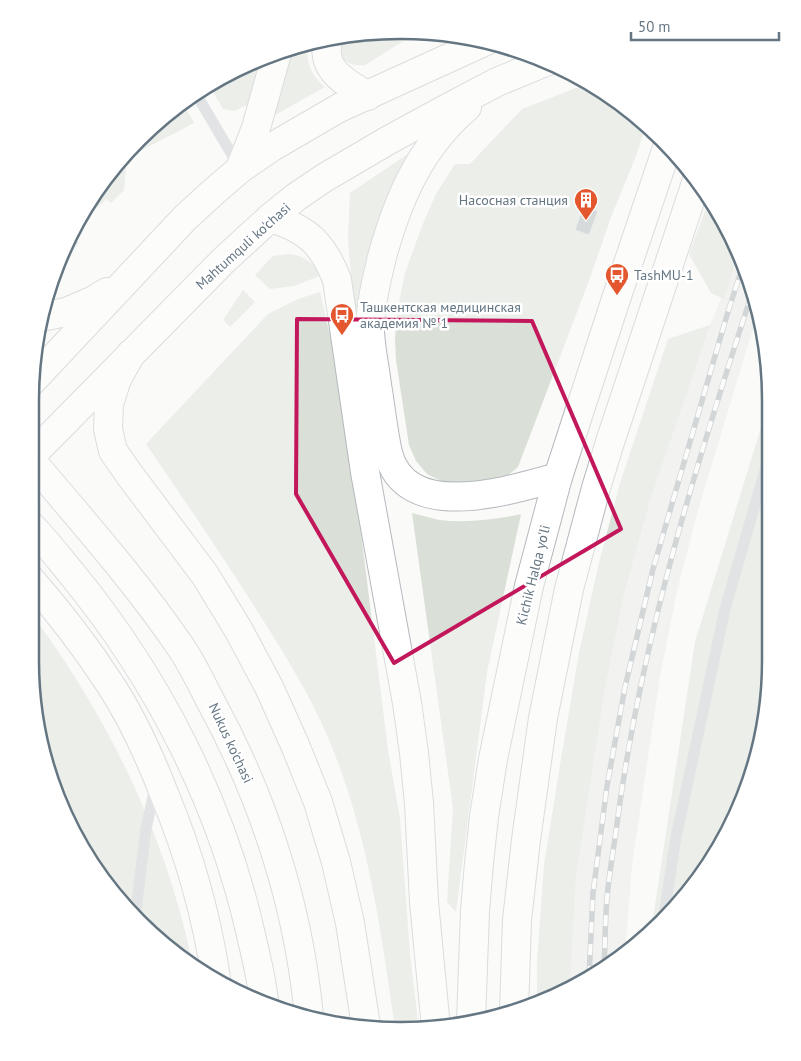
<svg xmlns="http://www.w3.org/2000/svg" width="801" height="1061" font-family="'PT Sans',sans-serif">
	<rect width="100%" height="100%" fill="#fafaf8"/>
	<path fill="#e8e9e9" d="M 739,256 L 751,281 L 758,312 L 698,510 L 677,591 L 660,676 L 632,865 L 625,953 L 607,968 L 570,986 L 576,877 L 605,688 L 624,594 L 650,501 L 710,325 Z"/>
	<g fill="#dadfd7">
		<path d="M 400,30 L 418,32 L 365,65 C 354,66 346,64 339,55 L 340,36 Z"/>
		<path d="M 308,43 C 306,63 310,74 325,87 L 268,119 L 288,49 Z"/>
		<path d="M 271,55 L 260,98 L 235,111 L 223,109 L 209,85 L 258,58 Z"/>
		<path d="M 589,83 L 606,92 L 646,125 L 636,156 L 611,217 L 590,278 L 518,467 L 505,478 L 457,486 L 441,481 L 427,474 L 416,461 L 409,445 L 396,360 L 395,339 L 397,313 L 405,273 L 422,226 L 436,194 L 455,164 L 470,164 L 522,109 Z"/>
		<path d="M 183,103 L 194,123 L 127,158 L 124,190 L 111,203 L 106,199 L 71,234 L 79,243 L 59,261 L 68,236 L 106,175 Z"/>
		<path d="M 411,152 L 366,274 L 354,316 L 348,238 L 350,193 Z"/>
		<path d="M 710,197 L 738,254 L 724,299 L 711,293 L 689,254 Z"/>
		<path d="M 291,254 C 305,257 314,263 322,275 L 294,286 L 270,289 L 255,275 L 273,256 Z"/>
		<path d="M 243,290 L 255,302 L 230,327 L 223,320 Z"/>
		<path d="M 320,292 L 331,340 L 338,348 L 388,750 L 400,819 L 410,954 L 419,1030 L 395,1028 C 381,929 367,828 327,735 C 309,693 285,655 261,617 C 224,558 185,501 146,444 L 268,314 L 298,299 Z"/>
		<path d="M 710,325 L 650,501 L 624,594 L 605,688 L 576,877 L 570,986 L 537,1003 L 537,963 L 544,865 L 561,759 L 579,653 L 598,567 L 620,483 L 668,339 Z"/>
		<path d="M 768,405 L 768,709 L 751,779 L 721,846 L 663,922 L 651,932 L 695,642 Z"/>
		<path d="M 412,513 C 421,515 430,518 439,520 C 467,523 494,520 521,514 L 487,672 L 456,912 L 447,902 L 453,808 Z"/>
		<path d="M 30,612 C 108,716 165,834 192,961 L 139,923 L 80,846 L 43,757 L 30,661 Z"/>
	</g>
	<path fill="#aab3b9" stroke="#dcdcda" d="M 583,207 L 598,211 L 589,235 L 575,230 Z"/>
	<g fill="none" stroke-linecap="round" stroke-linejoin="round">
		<g stroke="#b5babe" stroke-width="30">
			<g id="primary">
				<path d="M 467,107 C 420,147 398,199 382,257 C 376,282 370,307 370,332 C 371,350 375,368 377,385 C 381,408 383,431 388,453 C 406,524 511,490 558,477"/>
				<path d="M 41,317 L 66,312 L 94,300 L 107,292"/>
				<path d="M 131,354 L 117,379 L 109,404 L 108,429 L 113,451 L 129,474 L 205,575 L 238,629 L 269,687 L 295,745 L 318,802 L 336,862 L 350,923 L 366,1026"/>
				<path d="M 31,382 L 185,218 L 210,195 L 240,169 L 272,147 L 339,108 L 486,41"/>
				<path d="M 31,456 L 224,260 L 270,218 L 296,197 L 324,178 L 387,141 L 442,111 L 497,82 L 548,61"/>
				<path d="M 31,460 C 82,521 135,580 180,646 C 192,663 201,683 211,702 C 264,799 299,907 309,1017"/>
				<path d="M 30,525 C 45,540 58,557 72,574 C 158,679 221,802 251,935 C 256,957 262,980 264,1002"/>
				<path d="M 30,579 C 59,612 86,647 110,684 C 133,719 150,757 165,796 C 190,856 206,913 216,978"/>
			</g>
		</g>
		<g stroke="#b4b9bd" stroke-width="30">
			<g id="highway">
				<path d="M 329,37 C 318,69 345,82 368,96"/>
				<path d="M 240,169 L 256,128 L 277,53"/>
				<path d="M 270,218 C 307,228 324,245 337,280 L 365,472 L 407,703 L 414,753 L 419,803 L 424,902 L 436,1028"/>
				<path d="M 514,1012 L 517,920 L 526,840 L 543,718 L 569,589 L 596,488 L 610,442 L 697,180"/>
				<path d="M 471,1021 L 475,911 L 479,863 L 484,817 L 493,759 L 529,586 L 558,477 L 617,296 L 668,145"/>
			</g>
		</g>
		<g stroke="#c3c8cc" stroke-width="11">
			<path d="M 195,92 L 238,165"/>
			<path d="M 135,918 L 146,829 L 155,787"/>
			<path d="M 663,922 L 676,837 L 725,609 L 768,460"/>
		</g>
		<use href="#primary" stroke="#fff" stroke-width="28"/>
		<use href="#highway" stroke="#fff" stroke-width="28"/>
		<g stroke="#a2aab0" stroke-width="5.5">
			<g id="rail">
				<path d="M 604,970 C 605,946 605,922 607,898 C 609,875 613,853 616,831 C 640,644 695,468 753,290"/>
				<path d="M 589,977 L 593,893 L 607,786 L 625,687 L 653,569 L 727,315 L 743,265"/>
			</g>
		</g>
		<use href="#rail" stroke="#fff" stroke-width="4" stroke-dasharray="11" stroke-linecap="butt"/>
	</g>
	<path d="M0 0H801V1061H0ZM 297,319 L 532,321 L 621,529 L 394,663 L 296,494 Z" fill="#fafaf8" fill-opacity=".55" fill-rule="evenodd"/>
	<path fill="none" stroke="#c2185b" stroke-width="4" stroke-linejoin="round" d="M 297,319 L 532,321 L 621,529 L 394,663 L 296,494 Z"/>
	<defs>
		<g id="building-pin" transform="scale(1.25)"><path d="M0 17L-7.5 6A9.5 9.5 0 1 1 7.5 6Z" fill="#e4572e" stroke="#fff"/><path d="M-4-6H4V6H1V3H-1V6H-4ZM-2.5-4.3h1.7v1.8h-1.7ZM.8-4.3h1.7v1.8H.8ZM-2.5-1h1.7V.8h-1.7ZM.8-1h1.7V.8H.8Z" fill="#fff"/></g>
		<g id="bus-pin" transform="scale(1.25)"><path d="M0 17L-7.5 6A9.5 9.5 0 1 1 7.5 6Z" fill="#e4572e" stroke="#fff"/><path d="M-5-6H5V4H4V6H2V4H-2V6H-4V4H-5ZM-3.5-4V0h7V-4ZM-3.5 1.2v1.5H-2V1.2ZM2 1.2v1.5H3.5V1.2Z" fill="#fff"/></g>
	</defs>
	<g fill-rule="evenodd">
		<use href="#building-pin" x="586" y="200"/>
		<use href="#bus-pin" x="617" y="275"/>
		<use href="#bus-pin" x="342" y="315"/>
	</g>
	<g text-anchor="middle" stroke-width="5" stroke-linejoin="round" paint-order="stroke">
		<g font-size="14" fill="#657683" stroke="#fff" text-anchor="start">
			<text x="568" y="205" text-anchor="end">Насосная станция</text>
			<text x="634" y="280">TashMU-1</text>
			<text x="360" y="312">Ташкентская медицинская<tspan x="360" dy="16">академия № 1</tspan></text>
		</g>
		<g font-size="14" fill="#657683" stroke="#fff">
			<text transform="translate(243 246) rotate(-42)" y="5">Mahtumquli ko'chasi</text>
			<text transform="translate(533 575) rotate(-76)" y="5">Kichik Halqa yo'li</text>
			<text transform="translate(231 743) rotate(65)" y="5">Nukus ko'chasi</text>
		</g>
	</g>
	<path d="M0 0H801V1061H0ZM400 39H401A361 361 0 0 1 762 400V661A361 361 0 0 1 401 1022H400A361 361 0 0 1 39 661V400A361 361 0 0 1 400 39Z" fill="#fff" fill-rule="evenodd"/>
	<path fill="none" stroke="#657683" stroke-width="2.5" d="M400 39H401A361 361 0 0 1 762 400V661A361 361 0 0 1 401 1022H400A361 361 0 0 1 39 661V400A361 361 0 0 1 400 39Z"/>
	<path d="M631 32v8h148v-8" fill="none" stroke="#657683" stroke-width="2.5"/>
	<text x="638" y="32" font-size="15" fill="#657683" stroke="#ffffff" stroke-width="4" paint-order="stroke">50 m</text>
</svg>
